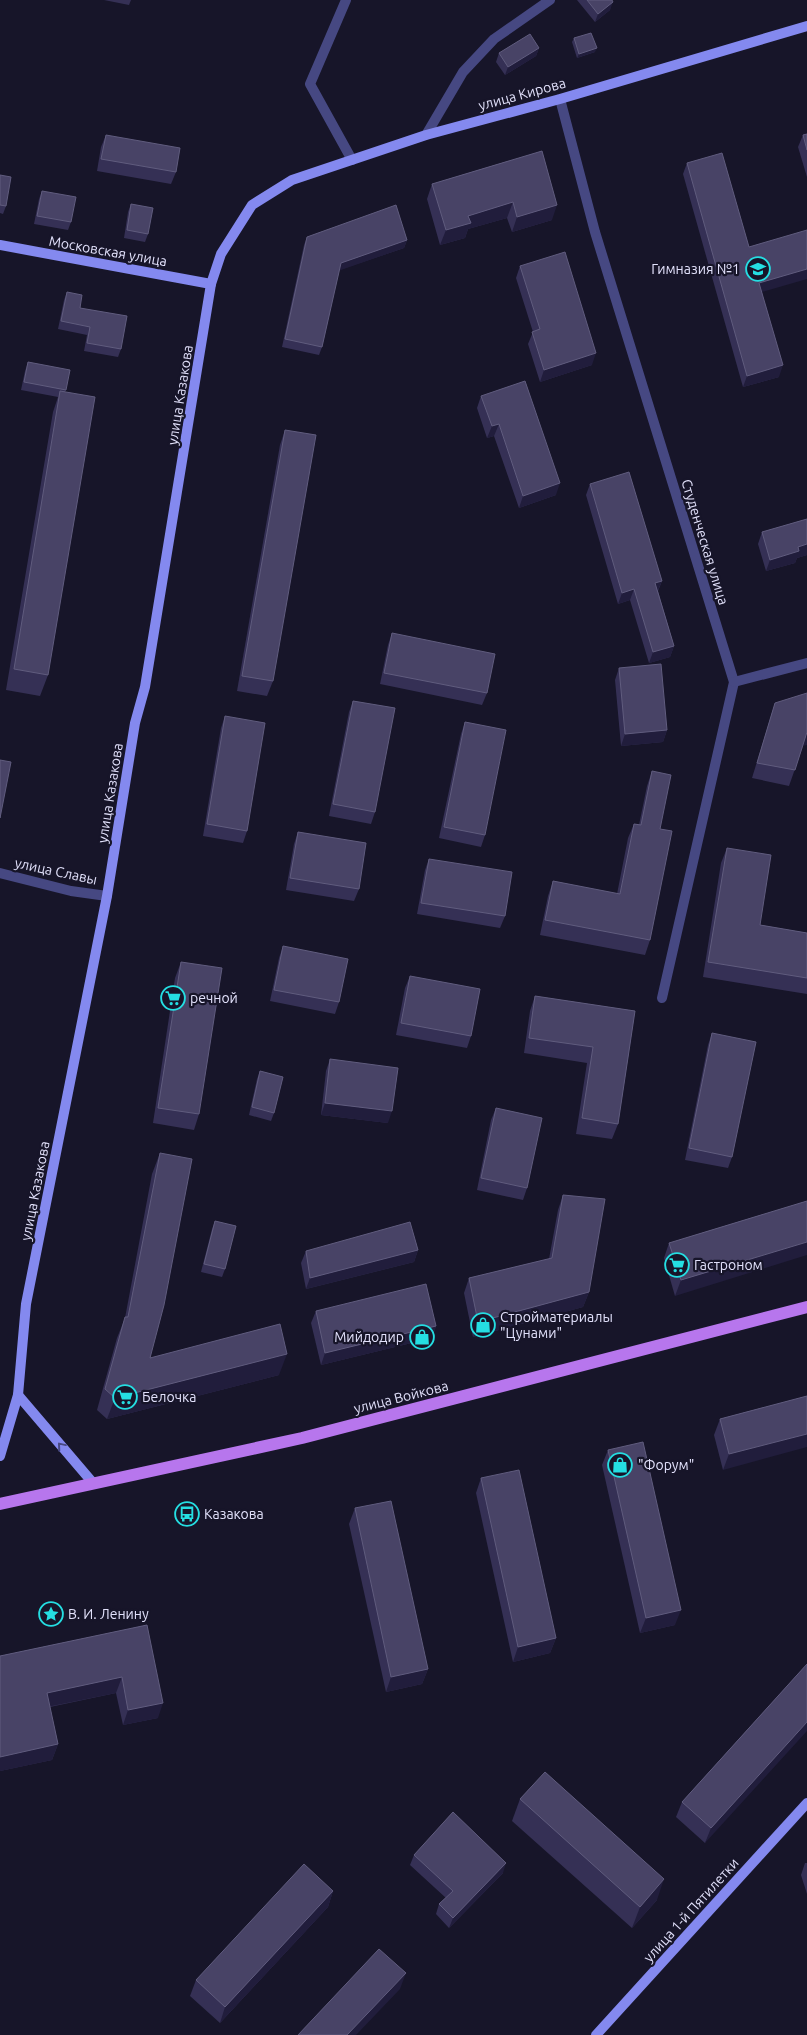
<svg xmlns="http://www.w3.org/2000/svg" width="807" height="2035" font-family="Ubuntu,sans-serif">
	<rect width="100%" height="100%" fill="#171529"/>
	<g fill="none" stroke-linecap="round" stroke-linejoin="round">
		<g stroke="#464882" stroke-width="10">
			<path d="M 346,0 L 310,84 L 352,160"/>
			<path d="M 560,99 L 595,232 L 734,682 L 662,998"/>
			<path d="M 426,135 L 463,72 L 494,39 L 550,0"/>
			<path d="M 734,682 L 807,663"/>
			<path d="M 0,873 L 71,891 L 107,896"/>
		</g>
		<g stroke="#8489ef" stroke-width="10">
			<path d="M 0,245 L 211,284"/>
			<path d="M 18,1395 L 93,1483"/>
			<path d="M 0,1456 L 18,1395 L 26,1304 L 107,896 L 135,723 L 145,687 L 211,284 L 221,254 L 252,205 L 292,180 L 426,135 L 560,99 L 807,26"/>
			<path d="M 596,2035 L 807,1803"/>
		</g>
		<path stroke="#b776ed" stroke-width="12" d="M 0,1504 L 302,1438 L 807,1307"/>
	</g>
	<g fill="#353055">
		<path d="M 104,0 L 131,0 L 129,5 Z"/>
		<path d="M 577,0 L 612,0 L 610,10 L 595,22 Z"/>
		<path d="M 574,38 L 595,52 L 577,58 L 572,42 Z"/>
		<path d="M 539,48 L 536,56 L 505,75 L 496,62 L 499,53 Z"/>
		<path d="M 807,134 L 807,177 L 798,147 L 803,135 Z"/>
		<path d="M 106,135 L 176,172 L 171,184 L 97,171 L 101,147 Z"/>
		<path d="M 542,151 L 552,220 L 512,232 L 507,218 L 468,229 L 465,238 L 440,245 L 427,199 L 432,184 Z"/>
		<path d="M 687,163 L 762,292 L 779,377 L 743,387 L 683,174 Z"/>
		<path d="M 0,175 L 6,206 L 3,214 L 0,213 Z"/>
		<path d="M 42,191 L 71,222 L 68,230 L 34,224 L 39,199 Z"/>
		<path d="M 131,204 L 148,234 L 145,242 L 124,238 L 128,212 Z"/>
		<path d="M 307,237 L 407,240 L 404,248 L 339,270 L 322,347 L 319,355 L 282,347 L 304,245 Z"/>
		<path d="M 520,266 L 592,365 L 540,382 L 528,344 L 533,332 L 516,278 Z"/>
		<path d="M 67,292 L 80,308 L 121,349 L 118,357 L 84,351 L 87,335 L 58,329 L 64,300 Z"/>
		<path d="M 28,362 L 66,390 L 65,392 L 48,675 L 40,696 L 6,690 L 53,412 L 58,397 L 21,390 L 25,371 Z"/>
		<path d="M 481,396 L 556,495 L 519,508 L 494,436 L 487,438 L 477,408 Z"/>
		<path d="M 285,430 L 273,681 L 267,696 L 237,691 L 280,445 Z"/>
		<path d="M 590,484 L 662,581 L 658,591 L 674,646 L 670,657 L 649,663 L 630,600 L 618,604 L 586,495 Z"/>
		<path d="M 807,519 L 807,555 L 797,558 L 795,563 L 766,571 L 758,544 L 762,532 Z"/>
		<path d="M 392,633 L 487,693 L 482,705 L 380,684 L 388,645 Z"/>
		<path d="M 619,668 L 667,730 L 663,742 L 621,746 L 615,680 Z"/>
		<path d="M 353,701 L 375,812 L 371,824 L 329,816 L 349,712 Z"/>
		<path d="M 775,703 L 803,746 L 789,786 L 752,778 L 770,719 Z"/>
		<path d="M 225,716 L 247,831 L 243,843 L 203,836 L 221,728 Z"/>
		<path d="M 465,722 L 485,835 L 481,847 L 439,838 L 461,734 Z"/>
		<path d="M 652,771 L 660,829 L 650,940 L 645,955 L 540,935 L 548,896 L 553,881 L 617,894 L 628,838 L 634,824 L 639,825 L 647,786 Z"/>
		<path d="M 298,832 L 359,889 L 354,901 L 286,890 L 294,844 Z"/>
		<path d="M 727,848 L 760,925 L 807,933 L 807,994 L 703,977 L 721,863 Z"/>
		<path d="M 429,859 L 505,916 L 500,928 L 417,914 L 425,870 Z"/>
		<path d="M 283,946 L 339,1002 L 335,1014 L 270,1001 L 279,958 Z"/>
		<path d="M 181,962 L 199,1114 L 194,1130 L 153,1123 L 175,978 Z"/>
		<path d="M 410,976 L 471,1036 L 467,1048 L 396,1035 L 405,988 Z"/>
		<path d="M 535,996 L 635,1011 L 618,1124 L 612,1139 L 576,1134 L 587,1063 L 524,1053 L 530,1011 Z"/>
		<path d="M 712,1033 L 732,1157 L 728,1168 L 685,1160 L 708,1045 Z"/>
		<path d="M 330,1059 L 388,1123 L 321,1115 L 326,1071 Z"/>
		<path d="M 260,1071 L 274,1113 L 271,1121 L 249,1115 L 257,1079 Z"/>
		<path d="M 496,1108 L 527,1188 L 523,1200 L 477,1190 L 491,1120 Z"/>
		<path d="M 160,1153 L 150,1358 L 279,1375 L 107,1419 L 97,1410 L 117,1338 L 125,1318 L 152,1174 Z"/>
		<path d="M 563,1195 L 589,1292 L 583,1307 L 473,1337 L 464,1293 L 469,1278 L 549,1259 L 558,1210 Z"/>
		<path d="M 807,1201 L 675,1296 L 664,1258 L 669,1243 Z"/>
		<path d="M 215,1221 L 225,1269 L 222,1277 L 201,1272 L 212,1229 Z"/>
		<path d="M 418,1250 L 414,1262 L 306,1289 L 301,1263 L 306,1251 Z"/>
		<path d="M 316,1311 L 436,1326 L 432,1338 L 321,1365 L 311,1323 Z"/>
		<path d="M 807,1396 L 723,1470 L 714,1435 L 720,1419 Z"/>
		<path d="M 608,1450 L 675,1625 L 640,1633 L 602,1465 Z"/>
		<path d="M 481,1478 L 556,1638 L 550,1653 L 513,1662 L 476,1493 Z"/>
		<path d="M 355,1508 L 428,1669 L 422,1684 L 386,1692 L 349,1524 Z"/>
		<path d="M 147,1625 L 158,1718 L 123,1725 L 116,1693 L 50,1707 L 58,1744 L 52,1760 L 0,1771 L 0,1656 Z"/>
		<path d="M 807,1664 L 705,1843 L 676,1817 L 682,1802 Z"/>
		<path d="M 520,1799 L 657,1900 L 632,1928 L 512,1821 Z"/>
		<path d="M 414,1855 L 503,1873 L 449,1928 L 436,1914 L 439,1904 L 446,1898 L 410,1865 Z"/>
		<path d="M 805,1863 L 807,1863 L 807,1894 L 801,1875 Z"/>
		<path d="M 333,1891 L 328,1907 L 220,2023 L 190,1996 L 196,1980 Z"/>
	</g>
	<g fill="#211d3c">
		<path d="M 613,2 L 610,10 L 595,22 L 598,14 Z"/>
		<path d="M 539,48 L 536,56 L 505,75 L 508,67 Z"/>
		<path d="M 597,48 L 595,52 L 577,58 L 579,54 Z"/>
		<path d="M 513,202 L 507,218 L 468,229 L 465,238 L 440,245 L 446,230 L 468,216 Z"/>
		<path d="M 557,205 L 552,220 L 512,232 L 517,217 Z"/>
		<path d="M 407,240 L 404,248 L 338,271 L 341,263 Z"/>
		<path d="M 807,269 L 807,279 L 755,294 L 759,283 Z"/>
		<path d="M 596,353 L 592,365 L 540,382 L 544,370 Z"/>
		<path d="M 783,365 L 779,377 L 743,387 L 747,376 Z"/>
		<path d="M 499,424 L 494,436 L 487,438 L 492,426 Z"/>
		<path d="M 560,483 L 556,495 L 519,508 L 523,496 Z"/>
		<path d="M 807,544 L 807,555 L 797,558 L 795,563 L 766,571 L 770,560 L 798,547 Z"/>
		<path d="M 662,581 L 657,592 L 655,583 Z"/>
		<path d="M 634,589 L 630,600 L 618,604 L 622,593 Z"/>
		<path d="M 674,646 L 670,657 L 649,663 L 653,652 Z"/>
		<path d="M 667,730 L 663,742 L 621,746 L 625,734 Z"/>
		<path d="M 807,732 L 807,745 L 802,746 Z"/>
		<path d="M 325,1103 L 392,1111 L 388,1123 L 321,1115 Z"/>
		<path d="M 807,1242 L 807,1255 L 675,1296 L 681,1280 Z"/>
		<path d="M 418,1250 L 414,1262 L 306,1289 L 310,1278 Z"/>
		<path d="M 589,1292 L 583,1307 L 473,1337 L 478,1322 Z"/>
		<path d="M 436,1326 L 432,1338 L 321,1365 L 325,1353 Z"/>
		<path d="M 287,1354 L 279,1375 L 107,1419 L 115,1398 Z"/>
		<path d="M 807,1434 L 807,1447 L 723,1470 L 729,1454 Z"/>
		<path d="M 681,1610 L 675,1625 L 640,1633 L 646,1618 Z"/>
		<path d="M 556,1638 L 550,1653 L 513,1662 L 518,1647 Z"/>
		<path d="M 428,1669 L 422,1684 L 386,1692 L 391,1677 Z"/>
		<path d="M 122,1677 L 116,1693 L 42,1708 L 47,1693 Z"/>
		<path d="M 163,1703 L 158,1718 L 123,1725 L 128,1710 Z"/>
		<path d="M 807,1722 L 807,1731 L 705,1843 L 711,1828 Z"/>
		<path d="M 58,1744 L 52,1760 L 0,1771 L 0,1757 Z"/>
		<path d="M 506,1863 L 503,1873 L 449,1928 L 453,1918 Z"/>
		<path d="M 664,1879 L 657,1900 L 632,1928 L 640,1907 Z"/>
		<path d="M 333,1891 L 328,1907 L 220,2023 L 225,2007 Z"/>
		<path d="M 406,1973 L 400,1989 L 356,2035 L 347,2035 Z"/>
	</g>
	<g fill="#484366" stroke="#605c7e">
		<path d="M 587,0 L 612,0 L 613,2 L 598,14 Z"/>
		<path d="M 591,33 L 597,48 L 579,54 L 574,38 Z"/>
		<path d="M 530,34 L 539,48 L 508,67 L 499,53 Z"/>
		<path d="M 807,134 L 807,150 L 803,135 Z"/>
		<path d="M 106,135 L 180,148 L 176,172 L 101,159 Z"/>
		<path d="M 542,151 L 557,205 L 517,217 L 513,202 L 468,216 L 471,223 L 446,230 L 432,184 Z"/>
		<path d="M 722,153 L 749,247 L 807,230 L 807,269 L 759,283 L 783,365 L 747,376 L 687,163 Z"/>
		<path d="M 0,175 L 11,177 L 6,206 L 0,205 Z"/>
		<path d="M 42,191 L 76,197 L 71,222 L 37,216 Z"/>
		<path d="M 131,204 L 153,208 L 148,234 L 127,230 Z"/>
		<path d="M 396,205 L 407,240 L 341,263 L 322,347 L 285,339 L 307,237 Z"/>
		<path d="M 565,252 L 596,353 L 544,370 L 532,332 L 540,329 L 520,266 Z"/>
		<path d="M 67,292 L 82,295 L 80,308 L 127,316 L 121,349 L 87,343 L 90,327 L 61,321 Z"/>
		<path d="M 28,362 L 70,370 L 66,390 L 24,382 Z"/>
		<path d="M 525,381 L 560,483 L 523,496 L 499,424 L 492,426 L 481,396 Z"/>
		<path d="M 60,391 L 95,397 L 48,675 L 14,669 Z"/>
		<path d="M 285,430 L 316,435 L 273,681 L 242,676 Z"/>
		<path d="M 629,472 L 662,581 L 655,583 L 674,646 L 653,652 L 634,589 L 622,593 L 590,484 Z"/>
		<path d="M 807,519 L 807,544 L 798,547 L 799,551 L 770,560 L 762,532 Z"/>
		<path d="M 392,633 L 495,654 L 487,693 L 384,673 Z"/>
		<path d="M 661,664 L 667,730 L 625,734 L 619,668 Z"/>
		<path d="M 807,693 L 807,732 L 795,770 L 757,763 L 775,703 Z"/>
		<path d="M 353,701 L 395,708 L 375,812 L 333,804 Z"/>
		<path d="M 225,716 L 265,723 L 247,831 L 207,824 Z"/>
		<path d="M 465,722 L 506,730 L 485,835 L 444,827 Z"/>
		<path d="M 0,760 L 11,762 L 0,818 Z"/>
		<path d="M 652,771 L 671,775 L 660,829 L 672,831 L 650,940 L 545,920 L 553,881 L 620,894 L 634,824 L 641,825 Z"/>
		<path d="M 298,832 L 366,843 L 359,889 L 290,878 Z"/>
		<path d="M 727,848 L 771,855 L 760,925 L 807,933 L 807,978 L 708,962 Z"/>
		<path d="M 429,859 L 512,872 L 505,916 L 421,903 Z"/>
		<path d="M 283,946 L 348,959 L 339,1002 L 274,990 Z"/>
		<path d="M 181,962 L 222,968 L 199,1114 L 158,1108 Z"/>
		<path d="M 410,976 L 480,989 L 471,1036 L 401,1023 Z"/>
		<path d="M 535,996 L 635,1011 L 618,1124 L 582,1118 L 593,1047 L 529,1038 Z"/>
		<path d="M 712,1033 L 756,1042 L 732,1157 L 689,1148 Z"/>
		<path d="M 330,1059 L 398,1068 L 392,1111 L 325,1103 Z"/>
		<path d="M 260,1071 L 283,1077 L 274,1113 L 252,1107 Z"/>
		<path d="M 496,1108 L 542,1118 L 527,1188 L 481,1178 Z"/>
		<path d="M 160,1153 L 192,1159 L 164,1305 L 150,1358 L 280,1324 L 287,1354 L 115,1398 L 105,1389 L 125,1317 L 128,1317 Z"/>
		<path d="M 563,1195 L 605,1199 L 589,1292 L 478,1322 L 469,1278 L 552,1258 Z"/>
		<path d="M 807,1201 L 807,1242 L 681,1280 L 669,1243 Z"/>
		<path d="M 215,1221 L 236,1226 L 225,1269 L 204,1264 Z"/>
		<path d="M 410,1222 L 418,1250 L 310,1278 L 306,1251 Z"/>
		<path d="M 426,1284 L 436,1326 L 325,1353 L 316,1311 Z"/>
		<path d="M 807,1396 L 807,1434 L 729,1454 L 720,1419 Z"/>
		<path d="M 643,1442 L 681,1610 L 646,1618 L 608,1450 Z"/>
		<path d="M 519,1470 L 556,1638 L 518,1647 L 481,1478 Z"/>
		<path d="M 391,1501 L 428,1669 L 391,1677 L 355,1508 Z"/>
		<path d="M 147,1625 L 163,1703 L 128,1710 L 122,1677 L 47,1693 L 58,1744 L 0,1757 L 0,1656 Z"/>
		<path d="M 807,1664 L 807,1722 L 711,1828 L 682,1802 Z"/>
		<path d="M 545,1772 L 664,1879 L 640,1907 L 520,1799 Z"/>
		<path d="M 453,1812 L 506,1863 L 453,1918 L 439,1904 L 453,1891 L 414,1855 Z"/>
		<path d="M 304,1864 L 333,1891 L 225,2007 L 196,1980 Z"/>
		<path d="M 379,1949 L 406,1973 L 347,2035 L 298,2035 Z"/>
	</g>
	<defs><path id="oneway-chevron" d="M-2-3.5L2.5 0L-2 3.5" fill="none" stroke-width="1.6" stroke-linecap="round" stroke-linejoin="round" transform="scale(1.25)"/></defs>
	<use stroke="#484982" href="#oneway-chevron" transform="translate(61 1446) rotate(-130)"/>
	<defs>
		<g id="school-ring" transform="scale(1.25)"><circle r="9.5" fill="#171529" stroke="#25dee2" stroke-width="1.5"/><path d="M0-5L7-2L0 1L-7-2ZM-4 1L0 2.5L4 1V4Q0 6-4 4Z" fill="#25dee2"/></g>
		<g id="supermarket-ring" transform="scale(1.25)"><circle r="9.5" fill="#171529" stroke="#25dee2" stroke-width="1.5"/><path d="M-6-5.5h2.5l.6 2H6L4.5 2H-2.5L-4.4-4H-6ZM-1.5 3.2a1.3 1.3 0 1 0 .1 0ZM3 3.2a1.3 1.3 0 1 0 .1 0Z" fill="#25dee2"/></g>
		<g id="shop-ring" transform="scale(1.25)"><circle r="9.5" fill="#171529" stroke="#25dee2" stroke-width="1.5"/><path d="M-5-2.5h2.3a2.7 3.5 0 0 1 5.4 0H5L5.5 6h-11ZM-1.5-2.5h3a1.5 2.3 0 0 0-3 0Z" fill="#25dee2"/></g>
		<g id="bus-ring" transform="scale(1.25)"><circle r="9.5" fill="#171529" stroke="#25dee2" stroke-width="1.5"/><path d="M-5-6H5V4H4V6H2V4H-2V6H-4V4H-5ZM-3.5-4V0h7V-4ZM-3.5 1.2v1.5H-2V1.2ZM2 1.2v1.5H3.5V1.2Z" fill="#25dee2"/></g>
		<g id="sight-ring" transform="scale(1.25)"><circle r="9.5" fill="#171529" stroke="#25dee2" stroke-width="1.5"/><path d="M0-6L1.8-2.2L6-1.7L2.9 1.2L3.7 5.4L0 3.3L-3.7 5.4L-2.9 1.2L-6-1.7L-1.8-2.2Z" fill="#25dee2"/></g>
	</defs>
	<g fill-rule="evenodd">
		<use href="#school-ring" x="758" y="269"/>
		<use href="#supermarket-ring" x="173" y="998"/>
		<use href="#supermarket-ring" x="677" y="1265"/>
		<use href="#shop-ring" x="483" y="1325"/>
		<use href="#shop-ring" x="422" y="1337"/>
		<use href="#supermarket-ring" x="125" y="1397"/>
		<use href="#shop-ring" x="620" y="1465"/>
		<use href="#bus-ring" x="187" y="1514"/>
		<use href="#sight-ring" x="51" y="1614"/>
	</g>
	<g text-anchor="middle" stroke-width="4.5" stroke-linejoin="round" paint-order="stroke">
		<g font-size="14" fill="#e2e1fb" stroke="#171529">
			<text transform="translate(522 94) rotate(-15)" y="5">улица Кирова</text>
			<text transform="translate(108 251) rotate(10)" y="5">Московская улица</text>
			<text transform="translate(180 395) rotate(-81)" y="5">улица Казакова</text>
			<text transform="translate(705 542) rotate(73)" y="5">Студенческая улица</text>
			<text transform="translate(110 793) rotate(-81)" y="5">улица Казакова</text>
			<text transform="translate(56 871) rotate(12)" y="5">улица Славы</text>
			<text transform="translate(35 1191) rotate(-79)" y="5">улица Казакова</text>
			<text transform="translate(401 1397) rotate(-14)" y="5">улица Войкова</text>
			<text transform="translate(691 1910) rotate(-48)" y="5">улица 1-й Пятилетки</text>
		</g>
		<g font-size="14" fill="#e2e1fb" stroke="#171529" text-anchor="start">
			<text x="740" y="274" text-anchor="end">Гимназия №1</text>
			<text x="190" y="1003">речной</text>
			<text x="694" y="1270">Гастроном</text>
			<text x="500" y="1322">Стройматериалы<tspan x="500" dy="16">"Цунами"</tspan></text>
			<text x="404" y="1342" text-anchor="end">Мийдодир</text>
			<text x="142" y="1402">Белочка</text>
			<text x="638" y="1470">"Форум"</text>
			<text x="204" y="1519">Казакова</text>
			<text x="68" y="1619">В. И. Ленину</text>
		</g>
	</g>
</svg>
